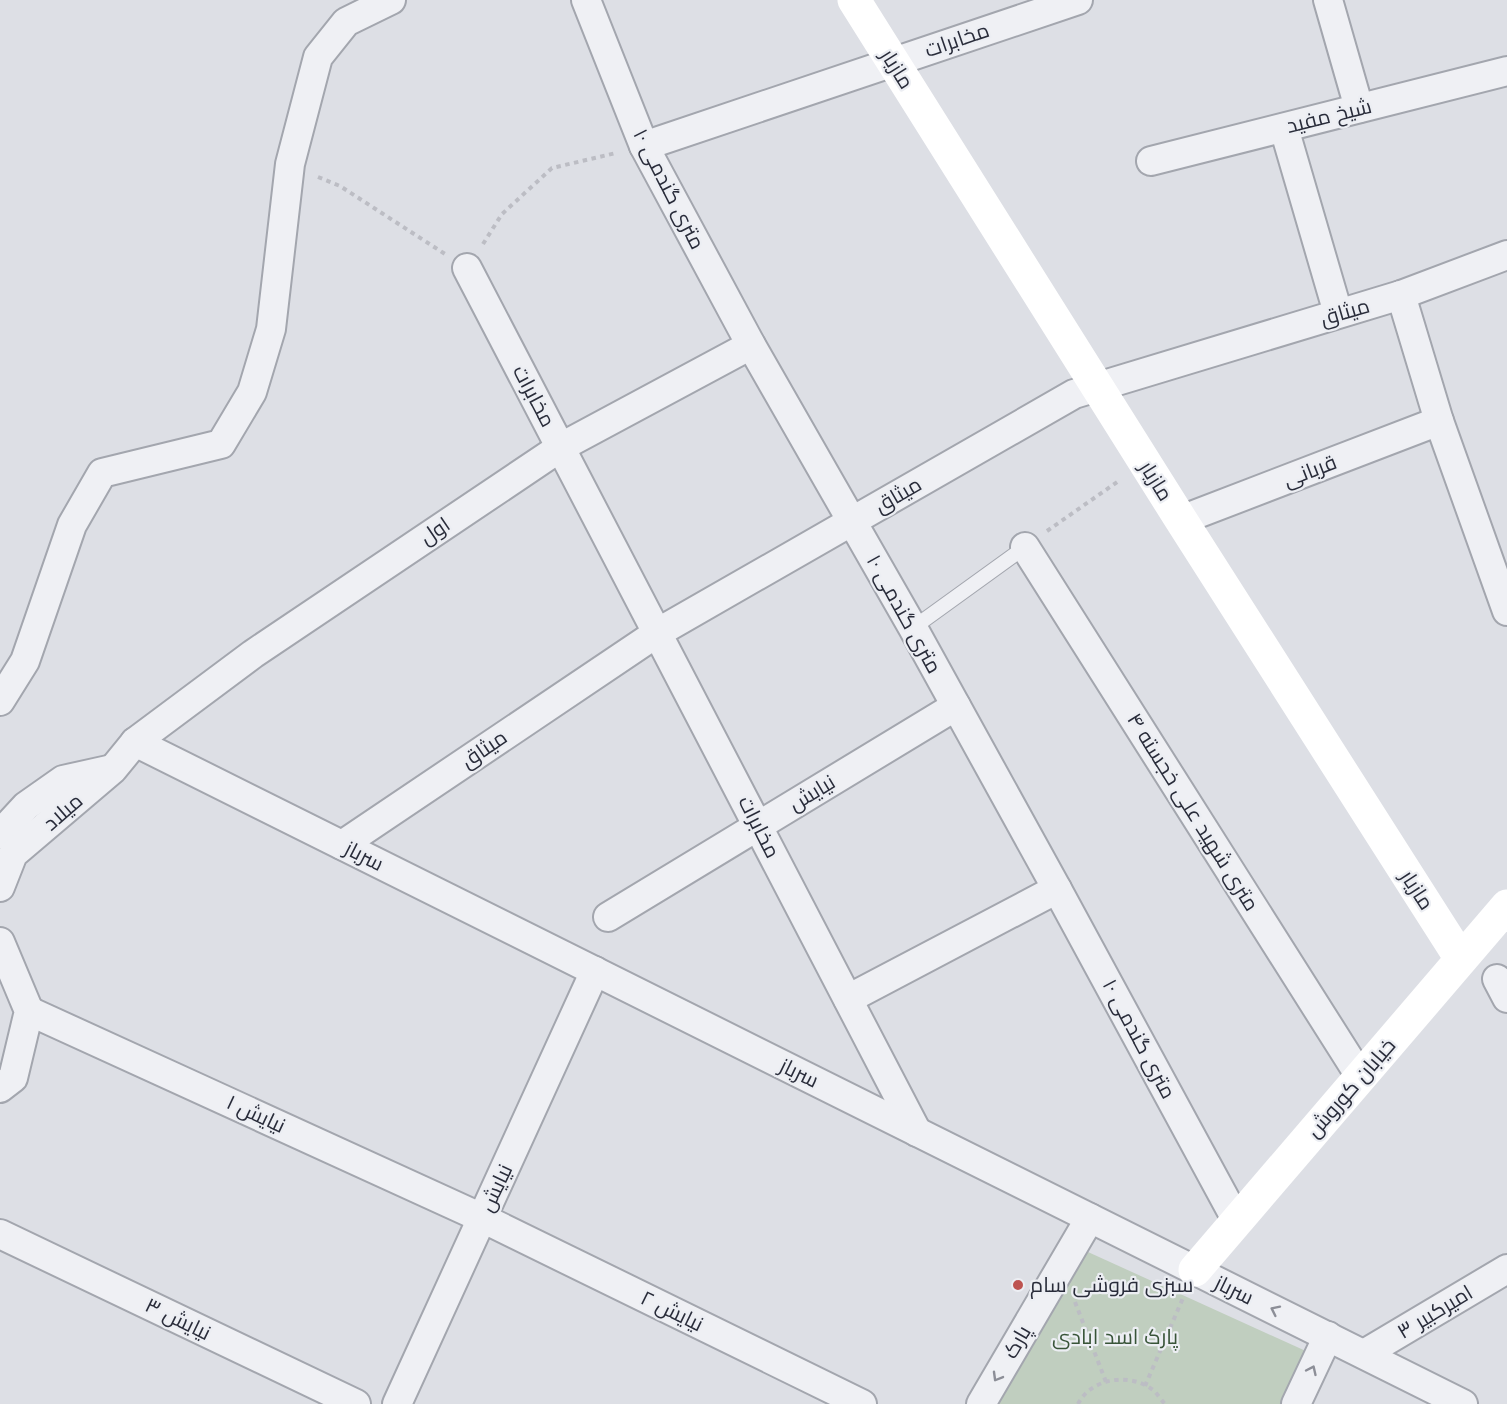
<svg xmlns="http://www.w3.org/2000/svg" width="1507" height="1404" font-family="Arial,Cairo,sans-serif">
	<rect width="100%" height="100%" fill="#dddfe5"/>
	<path fill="#c0cebf" d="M 1088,1252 L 1308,1352 L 1282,1404 L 999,1404 Z"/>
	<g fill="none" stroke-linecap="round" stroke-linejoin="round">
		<g stroke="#a3a6ae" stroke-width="16">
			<path id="lane" d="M 913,628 L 1025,547"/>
		</g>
		<g stroke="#a3a6ae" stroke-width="32">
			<g id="street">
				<path d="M 586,0 L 644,146 L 751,345 L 913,628 L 1057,889 L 1237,1221"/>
				<path d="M 1328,0 L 1359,108"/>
				<path d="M 1284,128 L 1338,313"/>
				<path d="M 644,146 L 1078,0"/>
				<path d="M 1151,161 L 1507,71"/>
				<path d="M 467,268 L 917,1132"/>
				<path d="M 1401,295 L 1439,421"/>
				<path d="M 1181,520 L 1439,421 L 1507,611"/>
				<path d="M 1025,547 L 1360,1076"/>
				<path d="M 0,701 L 25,661 L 72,525 L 102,473 L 221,444 L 252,392 L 271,329 L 290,164 L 318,57 L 346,22 L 391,0"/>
				<path d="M 135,742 L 1463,1404"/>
				<path d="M 0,834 L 26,806 L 63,780 L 108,770"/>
				<path d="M 342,845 L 657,633 L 1074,394 L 1401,295 L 1507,255"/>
				<path d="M 0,887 L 13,854 L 113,769 L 135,742 L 253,654 L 561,447 L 751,345"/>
				<path d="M 608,917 L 956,706"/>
				<path d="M 0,942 L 29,1011 L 13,1078 L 0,1088"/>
				<path d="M 1497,979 L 1507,998"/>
				<path d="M 848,999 L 1057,889"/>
				<path d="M 29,1011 L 482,1218 L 862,1404"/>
				<path d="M 0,1234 L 356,1404"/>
				<path d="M 1364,1354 L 1507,1269"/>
				<path d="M 397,1404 L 595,971"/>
				<path d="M 981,1404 L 1090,1218"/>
				<path d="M 1296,1404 L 1328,1336"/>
			</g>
		</g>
		<g stroke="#bcbdc4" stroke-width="4" stroke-dasharray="4.5 4.5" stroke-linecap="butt">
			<path d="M 318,177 L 340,186 L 445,254"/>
			<path d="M 483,244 L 502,214 L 552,168 L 616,153"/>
			<path d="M 1047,531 L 1120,480"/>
			<path d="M 1075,1302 L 1106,1382"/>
			<path d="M 1145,1386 L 1183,1298"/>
			<path d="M 1078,1404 C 1091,1378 1130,1372 1153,1390 C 1157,1393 1161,1400 1165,1404"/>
		</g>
		<use href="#lane" stroke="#eff0f4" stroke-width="14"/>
		<use href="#street" stroke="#eff0f4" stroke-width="28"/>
		<g stroke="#fff" stroke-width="33">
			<path d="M 854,0 L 1181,520 L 1461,959"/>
			<path d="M 1195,1270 L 1507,906"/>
		</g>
	</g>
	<defs><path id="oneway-chevron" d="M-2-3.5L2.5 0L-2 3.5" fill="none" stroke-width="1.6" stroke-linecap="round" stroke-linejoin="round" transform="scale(1.5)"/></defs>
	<g stroke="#8c8e97">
		<use href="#oneway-chevron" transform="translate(1275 1310) rotate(-154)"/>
		<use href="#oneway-chevron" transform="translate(1312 1370) rotate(-65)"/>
		<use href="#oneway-chevron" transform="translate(997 1377) rotate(120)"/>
	</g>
	<circle fill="#bd5350" stroke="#eceef3" stroke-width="2" cx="1018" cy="1285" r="6"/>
	<g text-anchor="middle" stroke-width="4.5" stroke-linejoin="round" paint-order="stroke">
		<g font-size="21" fill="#292c3a" stroke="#eceef3">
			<text transform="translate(957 40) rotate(-19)" y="7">مخابرات</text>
			<text transform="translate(897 69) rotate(58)" y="7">مازیار</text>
			<text transform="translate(1329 116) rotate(-14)" y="7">شیخ مفید</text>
			<text transform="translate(669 189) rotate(63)" y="7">۱۰ متری گندمی</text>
			<text transform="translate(1345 312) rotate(-16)" y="7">میثاق</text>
			<text transform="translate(534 396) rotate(62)" y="7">مخابرات</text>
			<text transform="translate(1310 471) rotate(-21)" y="7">قربانی</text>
			<text transform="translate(1156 481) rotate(58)" y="7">مازیار</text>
			<text transform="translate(898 495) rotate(-30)" y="7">میثاق</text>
			<text transform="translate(435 531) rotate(-34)" y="7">اول</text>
			<text transform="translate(904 614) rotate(61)" y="7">۱۰ متری گندمی</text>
			<text transform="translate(484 749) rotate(-34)" y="7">میثاق</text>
			<text transform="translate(812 793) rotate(-31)" y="7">نیایش</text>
			<text transform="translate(63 812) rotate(-41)" y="7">میلاد</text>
			<text transform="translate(1193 812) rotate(58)" y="7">۴ متری شهید علی خجسته</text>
			<text transform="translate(759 827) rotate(63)" y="7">مخابرات</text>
			<text transform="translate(364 856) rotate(27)" y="7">سرباز</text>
			<text transform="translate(1417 890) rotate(57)" y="7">مازیار</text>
			<text transform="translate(1139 1039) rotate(62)" y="7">۱۰ متری گندمی</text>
			<text transform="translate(799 1073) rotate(26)" y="7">سرباز</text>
			<text transform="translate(1351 1088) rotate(-49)" y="7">خیابان کوروش</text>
			<text transform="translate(256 1114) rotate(25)" y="7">نیایش ۱</text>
			<text transform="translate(496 1188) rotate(-65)" y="7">نیایش</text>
			<text transform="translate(1234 1290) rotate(26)" y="7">سرباز</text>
			<text transform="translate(672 1311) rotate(26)" y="7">نیایش ۲</text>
			<text transform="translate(1435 1312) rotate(-31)" y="7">امیرکبیر ۳</text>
			<text transform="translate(178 1319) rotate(26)" y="7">نیایش ۳</text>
			<text transform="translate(1017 1342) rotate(-60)" y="7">پارک</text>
		</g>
		<g font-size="21" fill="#292c3a" stroke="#eceef3" text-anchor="start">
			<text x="1030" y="1292">سبزی فروشی سام</text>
		</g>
		<g font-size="21" fill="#385438" stroke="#eceef3">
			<text x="1115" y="1344">پارک اسد ابادی</text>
		</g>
	</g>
</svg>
